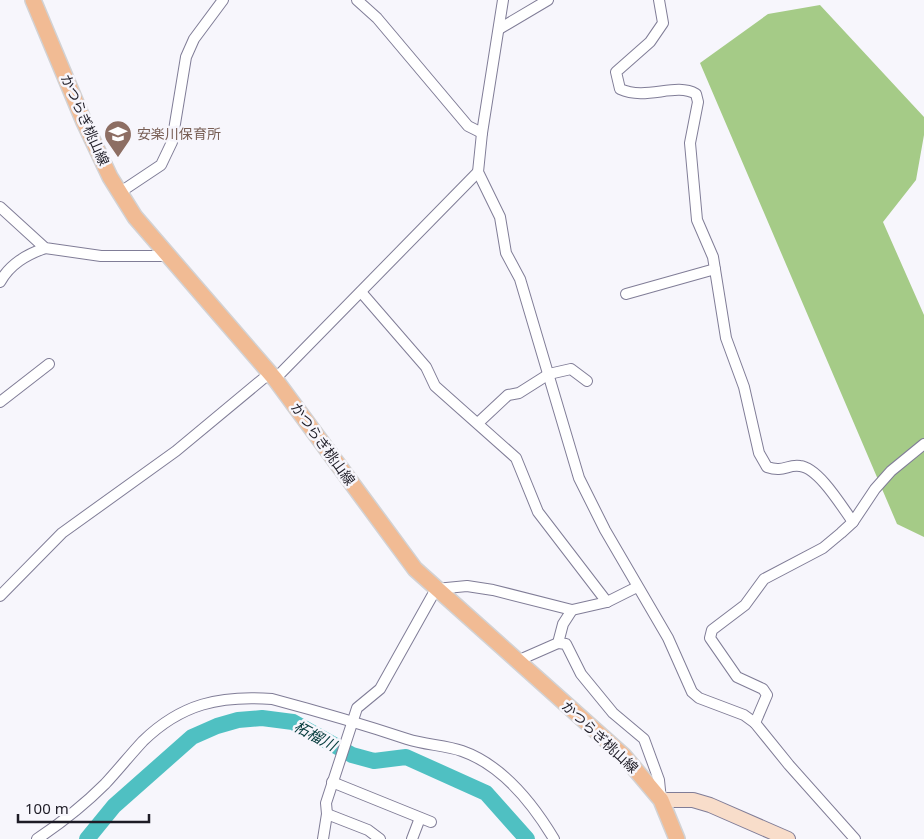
<svg xmlns="http://www.w3.org/2000/svg" width="924" height="839" font-family="'Noto Sans','Noto Sans JP',sans-serif">
	<rect width="100%" height="100%" fill="#f7f6fc"/>
	<path fill="#a5cb87" d="M 820,5 L 924,117 L 924,135 L 916,180 L 883,222 L 924,315 L 924,537 L 897,524 L 700,63 L 768,14 Z"/>
	<g fill="none" stroke-linecap="round" stroke-linejoin="round">
		<path stroke="#4fc0c2" stroke-width="16" d="M 87,839 L 114,806 L 192,737 L 217,726 L 238,720 L 262,718 L 293,722 L 352,755 L 374,761 L 406,757 L 486,793 L 527,839"/>
		<g stroke="#807d97" stroke-width="12">
			<g id="street">
				<path d="M 357,0 L 377,18 L 468,126 L 482,133"/>
				<path d="M 503,0 L 482,133 L 478,172 L 500,217 L 506,253 L 520,279 L 579,478 L 605,530 L 668,638 L 692,692 L 699,698 L 744,715 L 755,723 L 789,765 L 855,839"/>
				<path d="M 659,0 L 663,23 L 650,42 L 616,72 L 620,89 C 647,101 675,82 696,94 L 698,102 L 690,143 L 697,220 L 713,257 L 726,338 L 744,387 L 759,453 L 767,467 C 784,473 787,464 800,466 C 819,468 842,507 853,522"/>
				<path d="M 499,29 L 548,0"/>
				<path d="M 119,193 L 161,165 L 172,142 L 186,57 L 194,39 L 223,0"/>
				<path d="M 0,207 L 45,248 L 101,256 L 166,256"/>
				<path d="M 0,282 C 10,264 26,255 45,248"/>
				<path d="M 361,292 L 426,367 L 435,386 L 516,458 L 538,512 L 607,602"/>
				<path d="M 626,294 L 715,269"/>
				<path d="M 275,379 L 478,172"/>
				<path d="M 0,402 L 49,364"/>
				<path d="M 478,423 L 508,395 L 519,393 L 549,374 L 571,369 L 587,381"/>
				<path d="M 0,596 L 62,533 L 176,451 L 270,373"/>
				<path d="M 558,643 L 566,644 L 581,674 L 613,713 L 644,739 L 659,780 L 661,800"/>
				<path d="M 517,661 L 558,643 L 563,624 L 572,610"/>
				<path d="M 755,723 L 767,695 L 763,689 L 737,677 L 710,638 L 712,630 L 745,605 L 764,579 L 823,548 L 841,533 L 853,522 L 875,489 L 891,471 L 924,444"/>
				<path d="M 332,782 L 431,822"/>
				<path d="M 327,814 L 368,830 L 380,839"/>
				<path d="M 37,839 C 61,823 85,804 105,784 C 118,770 130,755 143,741 C 181,704 220,695 272,699 C 317,711 362,724 407,739 C 425,745 445,745 462,751 C 502,765 533,804 554,839"/>
				<path d="M 323,839 L 327,814 L 326,803 L 357,708 L 380,689 L 436,589 L 467,586 L 493,590 L 572,610 L 607,602 L 637,587"/>
				<path d="M 412,839 L 420,818"/>
			</g>
		</g>
		<g stroke="#807d97" stroke-width="16">
			<path id="secondary" d="M 661,800 L 693,800 L 710,805 L 788,839"/>
		</g>
		<g stroke="#d2d2d4" stroke-width="18">
			<path id="primary" d="M 33,0 L 84,122 L 110,177 L 135,217 L 275,379 L 415,569 L 624,756 L 661,800 L 677,839"/>
		</g>
		<use href="#street" stroke="#fff" stroke-width="10"/>
		<use href="#secondary" stroke="#f8ddca" stroke-width="14"/>
		<use href="#primary" stroke="#f1bb94" stroke-width="15"/>
	</g>
	<defs>
		<g id="school-pin" transform="scale(1.4375)"><path d="M0 17L-7.5 6A9.5 9.5 0 1 1 7.5 6Z" fill="#8d6e63" stroke="#f7f6fc"/><path d="M0-5L7-2L0 1L-7-2ZM-4 1L0 2.5L4 1V4Q0 6-4 4Z" fill="#fff"/></g>
	</defs>
	<g fill-rule="evenodd">
		<use href="#school-pin" x="118" y="134"/>
	</g>
	<g text-anchor="middle" stroke-width="5" stroke-linejoin="round" paint-order="stroke">
		<g font-size="14" fill="#1e1c26" stroke="#f7f6fc">
			<text transform="translate(85 120) rotate(66)" y="5">かつらぎ桃山線</text>
			<text transform="translate(323 444) rotate(54)" y="5">かつらぎ桃山線</text>
			<text transform="translate(600 737) rotate(43)" y="5">かつらぎ桃山線</text>
		</g>
		<g font-size="14" fill="#785e54" stroke="#f7f6fc" text-anchor="start">
			<text x="137" y="139">安楽川保育所</text>
		</g>
		<g font-size="15" font-style="italic" fill="#033a3b" stroke="#f7f6fc">
			<text transform="translate(315 736) rotate(28)" y="5">柘榴川</text>
		</g>
	</g>
	<path d="M18 814v8h131v-8" fill="none" stroke="#1e1c26" stroke-width="2.5"/>
	<text x="25" y="814" font-size="15" fill="#1e1c26" stroke="#f7f6fc" stroke-width="4" paint-order="stroke">100 m</text>
</svg>
